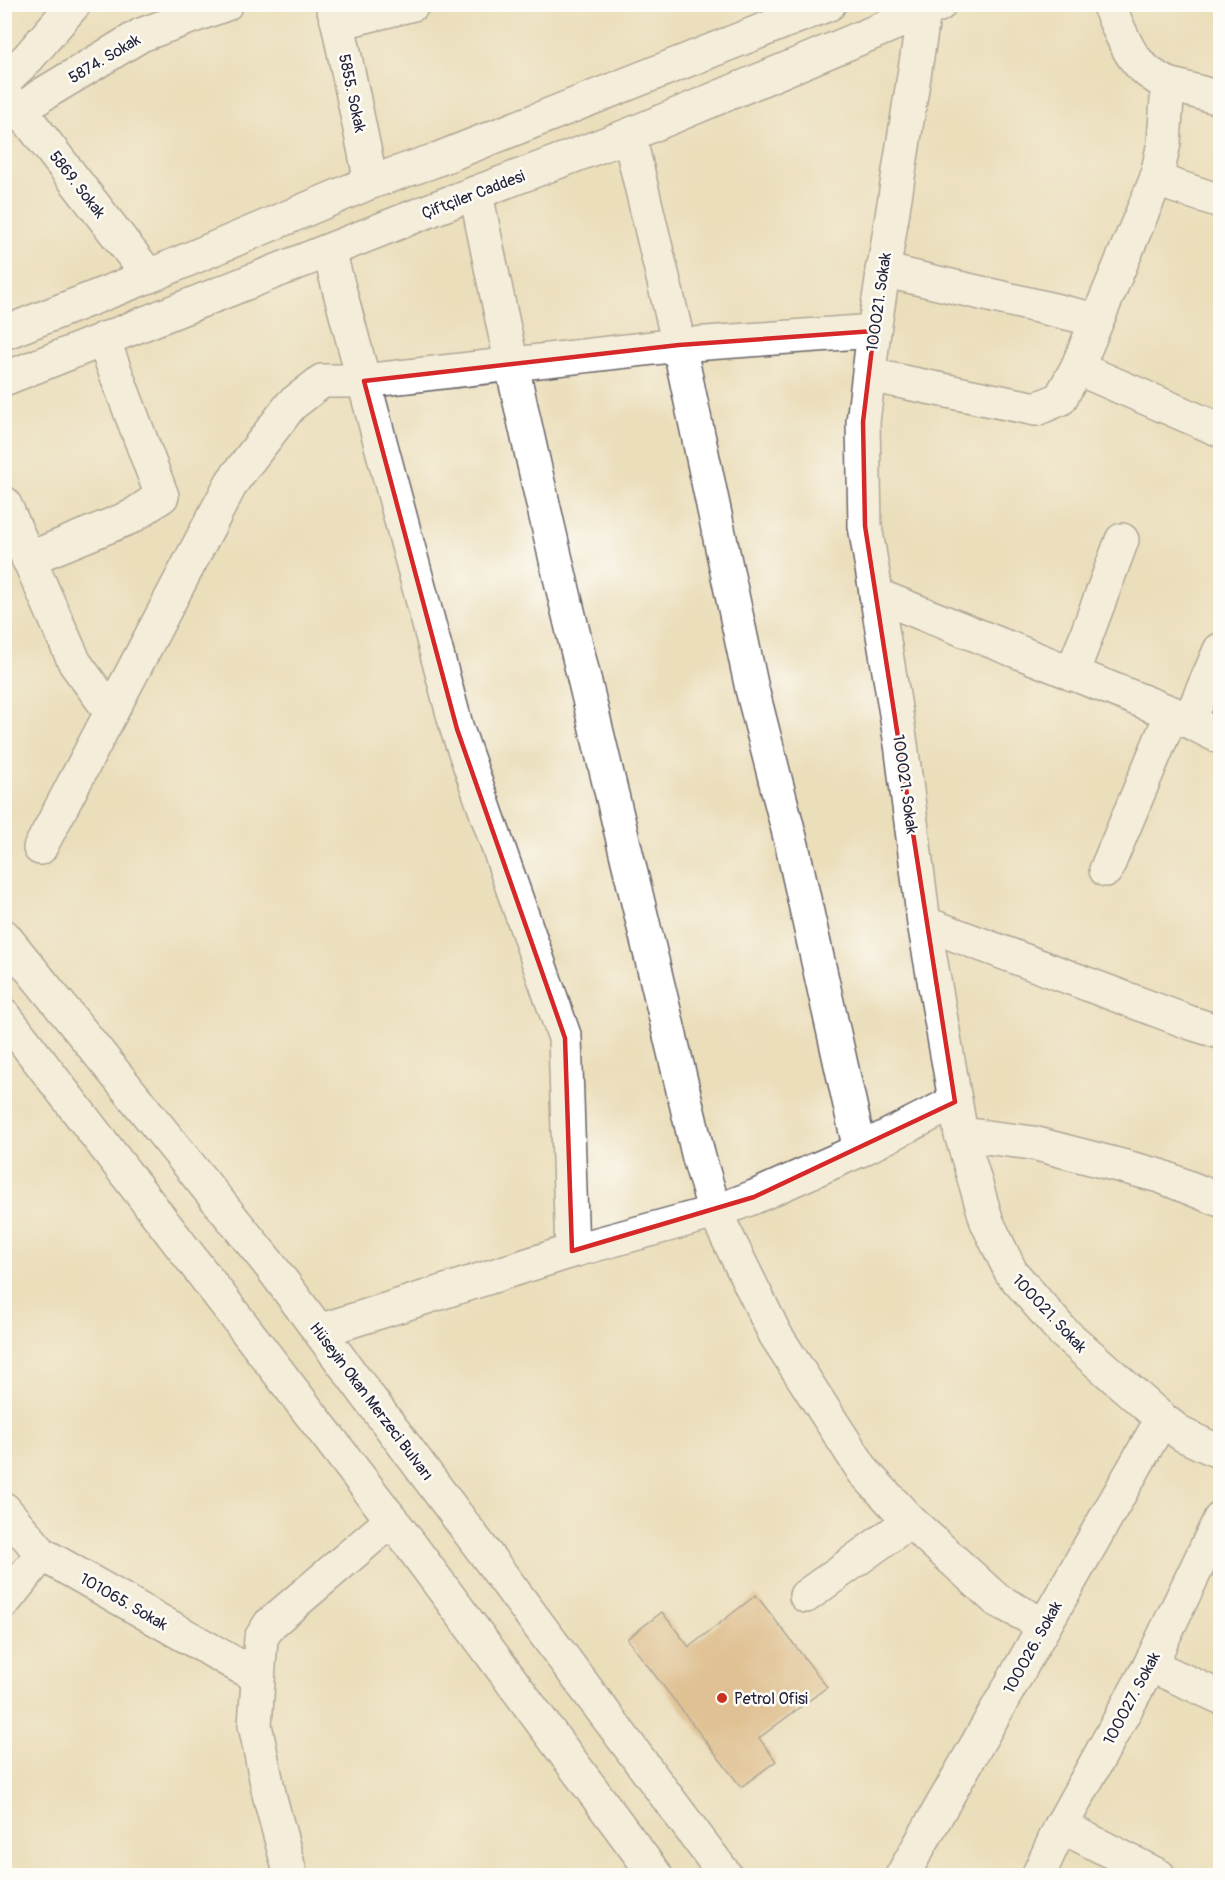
<svg xmlns="http://www.w3.org/2000/svg" width="1225" height="1880" font-family="Pangolin,sans-serif">
	<rect width="100%" height="100%" fill="#fdfcf7"/>
	<filter id="ink" filterUnits="userSpaceOnUse"><feTurbulence type="fractalNoise" baseFrequency=".0167" numOctaves="2"/><feDisplacementMap in="SourceGraphic" scale="12" xChannelSelector="R" yChannelSelector="G"/><feConvolveMatrix kernelMatrix="1 2 1 2 8 2 1 2 1" color-interpolation-filters="sRGB"/></filter>
	<filter id="wash" filterUnits="userSpaceOnUse"><feTurbulence type="fractalNoise" baseFrequency=".008" numOctaves="4" result="noise"/><feDisplacementMap in="SourceGraphic" scale="24" xChannelSelector="R" yChannelSelector="G"/><feGaussianBlur stdDeviation="1.35" result="paint"/><feColorMatrix in="noise" values="0 0 0 0 0 0 0 0 0 0 0 0 0 0 0 0 0 1.4 0 .05"/><feComposite in="paint" operator="in"/></filter>
	<g filter="url(#wash)">
		<rect width="100%" height="100%" fill="#ebdebb"/>
		<g id="blocks">
			<path fill="#d19d62" d="M 756,1595 L 827,1687 L 759,1738 L 776,1761 L 741,1787 L 627,1639 L 662,1612 L 689,1647 Z"/>
		</g>
	</g>
	<g filter="url(#ink)">
		<use href="#blocks" fill-opacity="0" stroke="#686468" stroke-width="1.5"/>
		<g fill="none" stroke-linecap="round" stroke-linejoin="round">
			<g stroke="#686468" stroke-width="36">
				<g id="minor">
					<path d="M 332,4 L 338,23 L 371,182"/>
					<path d="M 924,12 L 874,331 L 863,422 L 865,526 L 901,744 L 924,923 L 961,1134 L 987,1222 L 1011,1272 L 1062,1331 L 1162,1419 L 1183,1435 L 1220,1452"/>
					<path d="M 338,23 L 413,4"/>
					<path d="M 4,81 L 28,58 L 74,4"/>
					<path d="M 1168,84 L 1220,98"/>
					<path d="M 4,95 L 21,111 L 149,276"/>
					<path d="M 21,111 L 40,96 L 141,35 L 226,4"/>
					<path d="M 629,135 L 679,345 L 752,689 L 792,845 L 860,1150"/>
					<path d="M 1156,180 L 1220,201"/>
					<path d="M 476,193 C 540,516 624,836 699,1158 L 715,1212 L 775,1334 L 864,1472 L 910,1521 L 997,1600 L 1044,1625"/>
					<path d="M 329,251 L 457,729 L 565,1038 L 572,1251"/>
					<path d="M 882,270 L 1097,320"/>
					<path d="M 4,333 L 149,276 L 371,182 L 433,161 L 829,4"/>
					<path d="M 1077,368 L 1220,430"/>
					<path d="M 869,375 L 1036,409 L 1060,399 L 1077,368 L 1156,180 L 1164,143 L 1168,84 C 1129,66 1125,41 1108,4"/>
					<path d="M 4,379 L 438,207 L 629,135 L 939,5"/>
					<path d="M 4,503 L 75,663 L 111,712"/>
					<path d="M 28,559 L 131,517 L 162,496 L 103,339"/>
					<path d="M 876,595 L 1172,713 L 1220,737"/>
					<path d="M 1072,674 L 1122,540"/>
					<path d="M 1189,721 L 1220,650"/>
					<path d="M 40,848 L 232,482 L 291,405 L 322,381 L 364,381 L 679,345 L 874,331"/>
					<path d="M 1106,870 L 1172,713"/>
					<path d="M 924,923 L 1191,1023 L 1220,1032"/>
					<path d="M 961,1134 L 1033,1143 L 1160,1176 L 1220,1200"/>
					<path d="M 319,1331 L 572,1251 L 715,1212 L 754,1197 L 860,1150 L 955,1102"/>
					<path d="M 4,1509 L 42,1554 L 258,1677"/>
					<path d="M 806,1596 L 910,1521"/>
					<path d="M 4,1602 L 42,1554"/>
					<path d="M 1150,1665 L 1220,1697"/>
					<path d="M 1061,1826 L 1159,1876"/>
					<path d="M 291,1876 L 270,1798 L 255,1725 L 261,1638 L 270,1624 L 392,1520"/>
					<path d="M 902,1876 L 1162,1419"/>
					<path d="M 1038,1876 L 1061,1826 L 1150,1665 L 1220,1519"/>
				</g>
			</g>
			<g stroke="#686468" stroke-width="36">
				<g id="major">
					<path d="M 4,936 L 269,1264 L 726,1876"/>
					<path d="M 4,1015 L 392,1520 L 656,1876"/>
				</g>
			</g>
			<use href="#minor" stroke="#fff" stroke-width="33"/>
			<use href="#major" stroke="#fff" stroke-width="33"/>
		</g>
	</g>
	<path d="M0 0H1225V1880H0ZM 874,331 L 863,422 L 865,526 L 955,1102 L 754,1197 L 572,1251 L 565,1038 L 457,729 L 364,381 L 679,345 Z" fill="#ebdebb" fill-opacity=".55" fill-rule="evenodd"/>
	<path fill="none" stroke="#d62828" stroke-width="4.5" stroke-linejoin="round" d="M 874,331 L 863,422 L 865,526 L 955,1102 L 754,1197 L 572,1251 L 565,1038 L 457,729 L 364,381 L 679,345 Z"/>
	<circle fill="#c8321e" stroke="#fdfcf7" stroke-width="2" cx="722" cy="1698" r="6"/>
	<g text-anchor="middle" stroke-width="5" stroke-linejoin="round" paint-order="stroke">
		<g font-size="16" fill="#22223b" stroke="#fdfcf7">
			<text transform="translate(104 58) rotate(-31)" y="6">5874. Sokak</text>
			<text transform="translate(353 93) rotate(78)" y="6">5855. Sokak</text>
			<text transform="translate(78 184) rotate(52)" y="6">5869. Sokak</text>
			<text transform="translate(473 194) rotate(-21)" y="6">Çiftçiler Caddesi</text>
			<text transform="translate(878 302) rotate(-82)" y="6">100021. Sokak</text>
			<text transform="translate(906 784) rotate(82)" y="6">100021. Sokak</text>
			<text transform="translate(1050 1313) rotate(47)" y="6">100021. Sokak</text>
			<text transform="translate(372 1401) rotate(53)" y="6">Hüseyin Okan Merzeci Bulvarı</text>
			<text transform="translate(124 1601) rotate(30)" y="6">101065. Sokak</text>
			<text transform="translate(1032 1647) rotate(-61)" y="6">100026. Sokak</text>
			<text transform="translate(1131 1698) rotate(-62)" y="6">100027. Sokak</text>
		</g>
		<g font-size="16" fill="#22223b" stroke="#fdfcf7" text-anchor="start">
			<text x="734" y="1704">Petrol Ofisi</text>
		</g>
	</g>
	<rect width="1225" height="1880" fill="none" stroke="#fdfcf7" stroke-width="24"/>
</svg>
